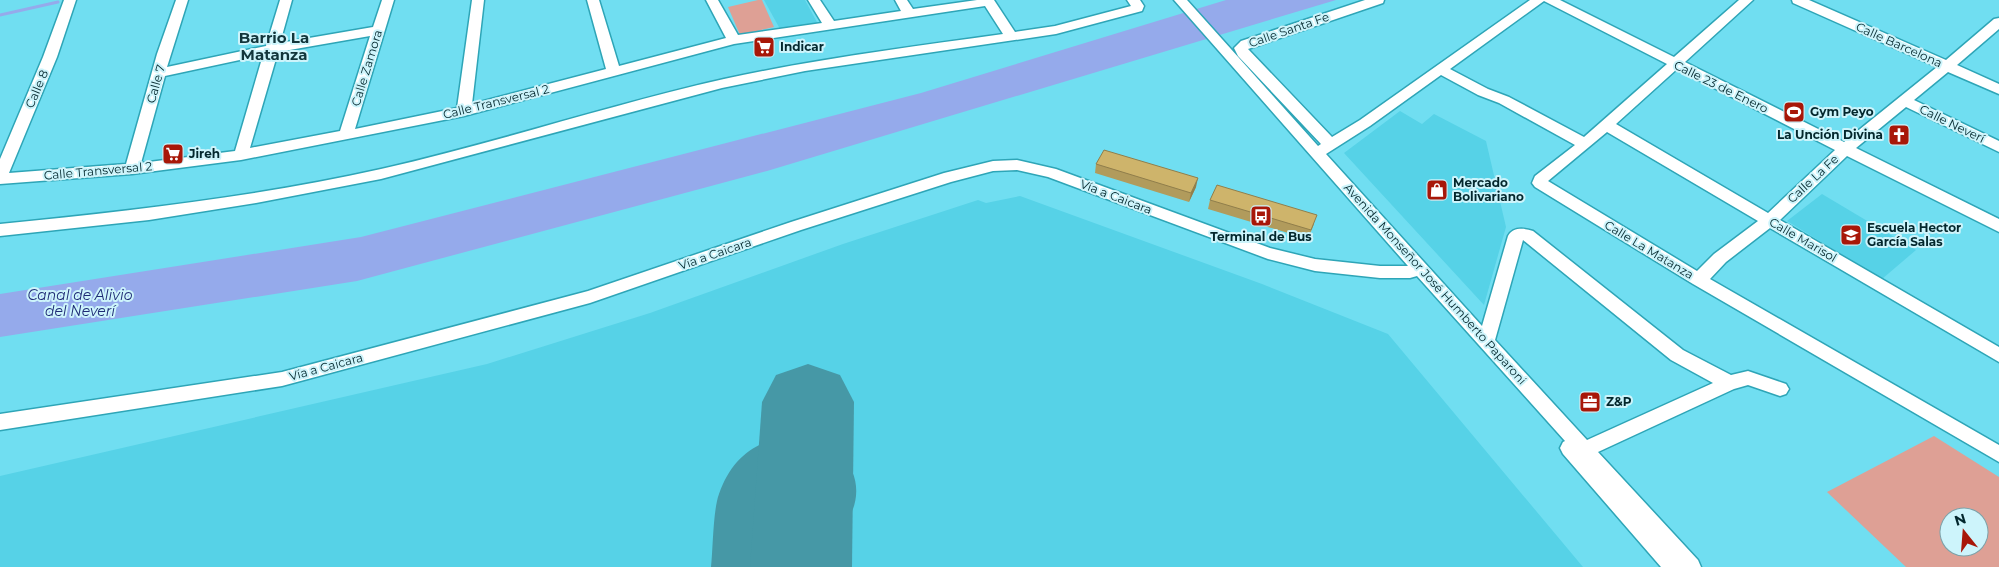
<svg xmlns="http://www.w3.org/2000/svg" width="1999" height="567" font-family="Montserrat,sans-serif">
	<rect width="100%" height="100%" fill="#70def1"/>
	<g fill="#56d2e7">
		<path d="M 764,0 L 805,0 L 818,24 L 780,29 Z"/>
		<path d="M 1400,111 L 1422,124 L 1434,114 L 1486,141 L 1506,227 L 1484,305 L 1344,153 Z"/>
		<path d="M 1822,194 L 1916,250 L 1882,279 L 1787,221 Z"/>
		<path d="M 1020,196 L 1262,284 L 1388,334 L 1583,567 L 0,567 L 0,476 L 487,364 L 650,313 L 843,244 L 978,200 L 986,203 Z"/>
	</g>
	<g fill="#dea095" fill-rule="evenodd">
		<path d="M 758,0 L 762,0 L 774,27 L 740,35 L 728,7 Z"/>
		<path d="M 1934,436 L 1999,477 L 1999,567 L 1906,567 L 1827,492 ZM 1949,517 L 1979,517 L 1979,547 L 1949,547 Z"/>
	</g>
	<path fill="#95aaeb" d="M 1226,0 L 1336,0 L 767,171 L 357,281 L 0,337 L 0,294 L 361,237 L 921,93 Z"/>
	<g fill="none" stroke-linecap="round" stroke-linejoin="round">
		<path stroke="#95aaeb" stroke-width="3" d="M 0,15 L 58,2"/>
		<path fill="#4698a6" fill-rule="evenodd" d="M 801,435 C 827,443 840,445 852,471 C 868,508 835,538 816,566 L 788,566 L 782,553 C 785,546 788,539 793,532 C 800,523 813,512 816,501 C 823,476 804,459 781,471 C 770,476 763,486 758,496 L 753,567 L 711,567 C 713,548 713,510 719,494 C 733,454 761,437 801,435 Z"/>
		<path fill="#4698a6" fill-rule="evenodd" d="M 808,364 L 840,375 L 854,402 L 852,567 L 750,567 L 762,402 L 776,375 Z"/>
		<g stroke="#2ea5b7" stroke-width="3">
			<g id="minor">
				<path d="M 64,0 L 76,0 L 57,57 L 9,173 L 126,164 L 157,54 L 176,0 L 188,0 L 167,67 L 266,46 L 280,0 L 292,0 L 280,43 L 373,27 L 382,0 L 394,0 L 355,129 L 457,108 L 472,0 L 484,0 L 472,104 L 606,69 L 587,0 L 599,0 L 619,66 L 726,38 L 706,0 L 718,0 L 738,35 L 822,23 L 808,0 L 820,0 L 834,21 L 901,11 L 895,0 L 907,0 L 913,9 L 977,0 L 994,0 L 1015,32 L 1055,26 L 1131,6 L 1127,0 L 1140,0 L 1144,6 L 1142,11 L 1056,34 L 805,71 L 722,88 L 381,179 L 256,203 L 149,220 L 0,236 L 0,224 C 128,211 256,197 381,169 C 496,143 609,105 724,79 C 816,59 910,47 1003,34 L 985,6 L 734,44 L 464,116 L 241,160 L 132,174 L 0,184 L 0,159 L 43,57 ZM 370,36 L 340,131 L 250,148 L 278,52 ZM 263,55 L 235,151 L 141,163 L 165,76 Z"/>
				<path d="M 1174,0 L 1187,0 L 1318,146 L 1321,144 L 1238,56 L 1234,48 L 1241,41 L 1365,0 L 1384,0 L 1383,3 L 1248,49 L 1332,137 L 1360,120 L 1530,0 L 1560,0 L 1674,57 L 1739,0 L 1753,0 L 1685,62 L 1844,142 L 1937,67 L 1793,3 L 1792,0 L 1809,0 L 1946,60 L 1994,19 L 1999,18 L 1999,29 L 1957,65 L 1999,84 L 1999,94 L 1948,72 L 1914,100 L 1999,141 L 1999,152 L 1906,107 L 1856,148 L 1999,219 L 1999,232 L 1847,156 L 1780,220 L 1999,347 L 1999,362 L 1770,228 L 1726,262 L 1710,279 L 1999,445 L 1999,462 L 1693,284 L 1535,187 L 1532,183 L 1535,176 L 1575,145 L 1499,103 L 1478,95 L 1441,75 L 1370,126 L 1326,154 L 1482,326 L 1508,236 C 1513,227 1524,228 1533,231 L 1683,350 L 1731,375 L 1748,371 L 1786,384 L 1789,389 L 1786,394 L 1780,396 L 1748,385 L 1734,389 L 1598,452 L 1698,560 L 1701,567 L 1661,567 L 1563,454 L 1560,448 L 1563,442 L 1565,441 L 1417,276 L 1410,278 L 1380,278 L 1315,271 L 1268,259 L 1048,177 L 1017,170 L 993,171 L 951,182 L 801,230 L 590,303 L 282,386 L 0,430 L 0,414 L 282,372 L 588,291 L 791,222 L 944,173 L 993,161 L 1017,160 L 1056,169 L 1270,248 L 1315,259 L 1380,266 L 1408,266 ZM 1544,1 L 1667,64 L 1584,137 L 1509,97 L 1488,89 L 1450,69 ZM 1677,69 L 1835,150 L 1768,213 L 1616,124 ZM 1607,132 L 1758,221 L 1714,254 L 1697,271 L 1548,181 ZM 1523,240 L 1671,360 L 1713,383 L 1587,440 L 1495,340 Z"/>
			</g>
		</g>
		<use href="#minor" fill="#fff" fill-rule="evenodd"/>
	</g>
	<g fill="#b19b5c">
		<path d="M 1096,164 L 1196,187 L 1189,202 L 1095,173 Z"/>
		<path d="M 1210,200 L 1314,224 L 1308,239 L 1208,209 Z"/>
	</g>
	<path fill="#907e4b" d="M 1198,178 L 1196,187 L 1189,202 L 1191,193 Z"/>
	<g fill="#ceb46b" stroke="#907e4b">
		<path d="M 1104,150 L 1198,178 L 1191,193 L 1096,164 Z"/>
		<path d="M 1217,185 L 1317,215 L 1311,230 L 1210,200 Z"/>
	</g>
	<defs>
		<g id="supermarket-square" transform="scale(1.125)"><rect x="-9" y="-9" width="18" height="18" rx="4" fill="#a81708" stroke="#cdf4fb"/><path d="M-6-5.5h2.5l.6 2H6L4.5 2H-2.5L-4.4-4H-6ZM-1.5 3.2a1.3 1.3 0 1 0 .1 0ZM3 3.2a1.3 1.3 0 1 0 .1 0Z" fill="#fff"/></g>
		<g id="stadium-square" transform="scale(1.125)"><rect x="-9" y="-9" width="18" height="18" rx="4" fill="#a81708" stroke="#cdf4fb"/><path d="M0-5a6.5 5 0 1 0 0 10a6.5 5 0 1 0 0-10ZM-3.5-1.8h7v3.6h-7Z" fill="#fff"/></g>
		<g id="church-square" transform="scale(1.125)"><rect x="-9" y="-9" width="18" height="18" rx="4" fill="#a81708" stroke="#cdf4fb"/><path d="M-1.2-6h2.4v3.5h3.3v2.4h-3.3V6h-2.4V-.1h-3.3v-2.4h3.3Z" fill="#fff"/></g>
		<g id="shop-square" transform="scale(1.125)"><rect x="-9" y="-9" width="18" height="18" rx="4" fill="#a81708" stroke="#cdf4fb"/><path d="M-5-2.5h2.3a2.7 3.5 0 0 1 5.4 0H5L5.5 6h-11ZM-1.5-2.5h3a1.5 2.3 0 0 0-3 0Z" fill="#fff"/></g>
		<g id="bus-square" transform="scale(1.125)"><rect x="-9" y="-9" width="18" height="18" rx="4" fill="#a81708" stroke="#cdf4fb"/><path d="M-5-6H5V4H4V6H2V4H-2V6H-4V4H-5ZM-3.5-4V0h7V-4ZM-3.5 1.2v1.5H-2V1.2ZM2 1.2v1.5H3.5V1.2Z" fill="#fff"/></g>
		<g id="school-square" transform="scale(1.125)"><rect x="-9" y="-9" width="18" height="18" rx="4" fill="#a81708" stroke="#cdf4fb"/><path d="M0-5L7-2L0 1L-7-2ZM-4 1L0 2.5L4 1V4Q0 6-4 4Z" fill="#fff"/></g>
		<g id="office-square" transform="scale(1.125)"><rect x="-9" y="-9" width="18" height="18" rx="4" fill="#a81708" stroke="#cdf4fb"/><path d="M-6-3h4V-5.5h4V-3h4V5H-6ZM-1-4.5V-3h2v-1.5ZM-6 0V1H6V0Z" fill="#fff"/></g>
	</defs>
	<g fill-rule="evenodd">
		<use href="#supermarket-square" x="764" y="47"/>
		<use href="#stadium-square" x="1794" y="112"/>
		<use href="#church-square" x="1899" y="135"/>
		<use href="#supermarket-square" x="173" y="154"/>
		<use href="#shop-square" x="1437" y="190"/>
		<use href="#bus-square" x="1261" y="216"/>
		<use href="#school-square" x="1851" y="235"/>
		<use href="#office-square" x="1590" y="402"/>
	</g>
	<g text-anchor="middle" stroke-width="4" stroke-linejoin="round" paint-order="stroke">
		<g font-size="12" fill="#03272d" stroke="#cdf4fb">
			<text transform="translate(1289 30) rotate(-19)" y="4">Calle Santa Fe</text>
			<text transform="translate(1899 45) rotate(24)" y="4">Calle Barcelona</text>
			<text transform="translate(367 68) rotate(-73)" y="4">Calle Zamora</text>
			<text transform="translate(156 84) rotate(-74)" y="4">Calle 7</text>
			<text transform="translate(1721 87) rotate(26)" y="4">Calle 23 de Enero</text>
			<text transform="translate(37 89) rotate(-67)" y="4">Calle 8</text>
			<text transform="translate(496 102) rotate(-14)" y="4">Calle Transversal 2</text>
			<text transform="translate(1952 124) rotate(26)" y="4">Calle Neverí</text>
			<text transform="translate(98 171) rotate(-5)" y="4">Calle Transversal 2</text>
			<text transform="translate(1813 179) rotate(-43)" y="4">Calle La Fe</text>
			<text transform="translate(1116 197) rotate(21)" y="4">Vía a Caicara</text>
			<text transform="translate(1803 240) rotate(30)" y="4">Calle Marisol</text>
			<text transform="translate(1649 250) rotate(31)" y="4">Calle La Matanza</text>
			<text transform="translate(715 254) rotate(-19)" y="4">Vía a Caicara</text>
			<text transform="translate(1435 284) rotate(48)" y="4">Avenida Monseñor José Humberto Paparoni</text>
			<text transform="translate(326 367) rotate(-15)" y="4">Vía a Caicara</text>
		</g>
		<g font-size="12" font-weight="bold" fill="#03272d" stroke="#cdf4fb" text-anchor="start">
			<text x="780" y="51">Indicar</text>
			<text x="1810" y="116">Gym Peyo</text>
			<text x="1883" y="139" text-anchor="end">La Unción Divina</text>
			<text x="189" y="158">Jireh</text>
			<text x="1453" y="187">Mercado<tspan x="1453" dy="14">Bolivariano</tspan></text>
			<text x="1867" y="232">Escuela Hector<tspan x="1867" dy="14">García Salas</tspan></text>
			<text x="1261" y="241" text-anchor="middle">Terminal de Bus</text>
			<text x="1606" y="406">Z&amp;P</text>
		</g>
		<g font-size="14" font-style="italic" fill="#1e2b75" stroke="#cdf4fb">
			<text x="80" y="300">Canal de Alivio<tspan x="80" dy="16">del Neverí</tspan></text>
		</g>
		<g font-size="15" font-weight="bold" fill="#12353b" stroke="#cdf4fb">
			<text x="274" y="43">Barrio La<tspan x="274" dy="17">Matanza</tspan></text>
		</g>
	</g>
	<g transform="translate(1964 532) rotate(343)"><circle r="24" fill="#cdf4fb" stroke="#7ca2a9"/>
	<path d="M0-4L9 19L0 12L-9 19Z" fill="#a81708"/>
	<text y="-8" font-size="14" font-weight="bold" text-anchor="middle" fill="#03272d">N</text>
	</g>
</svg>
